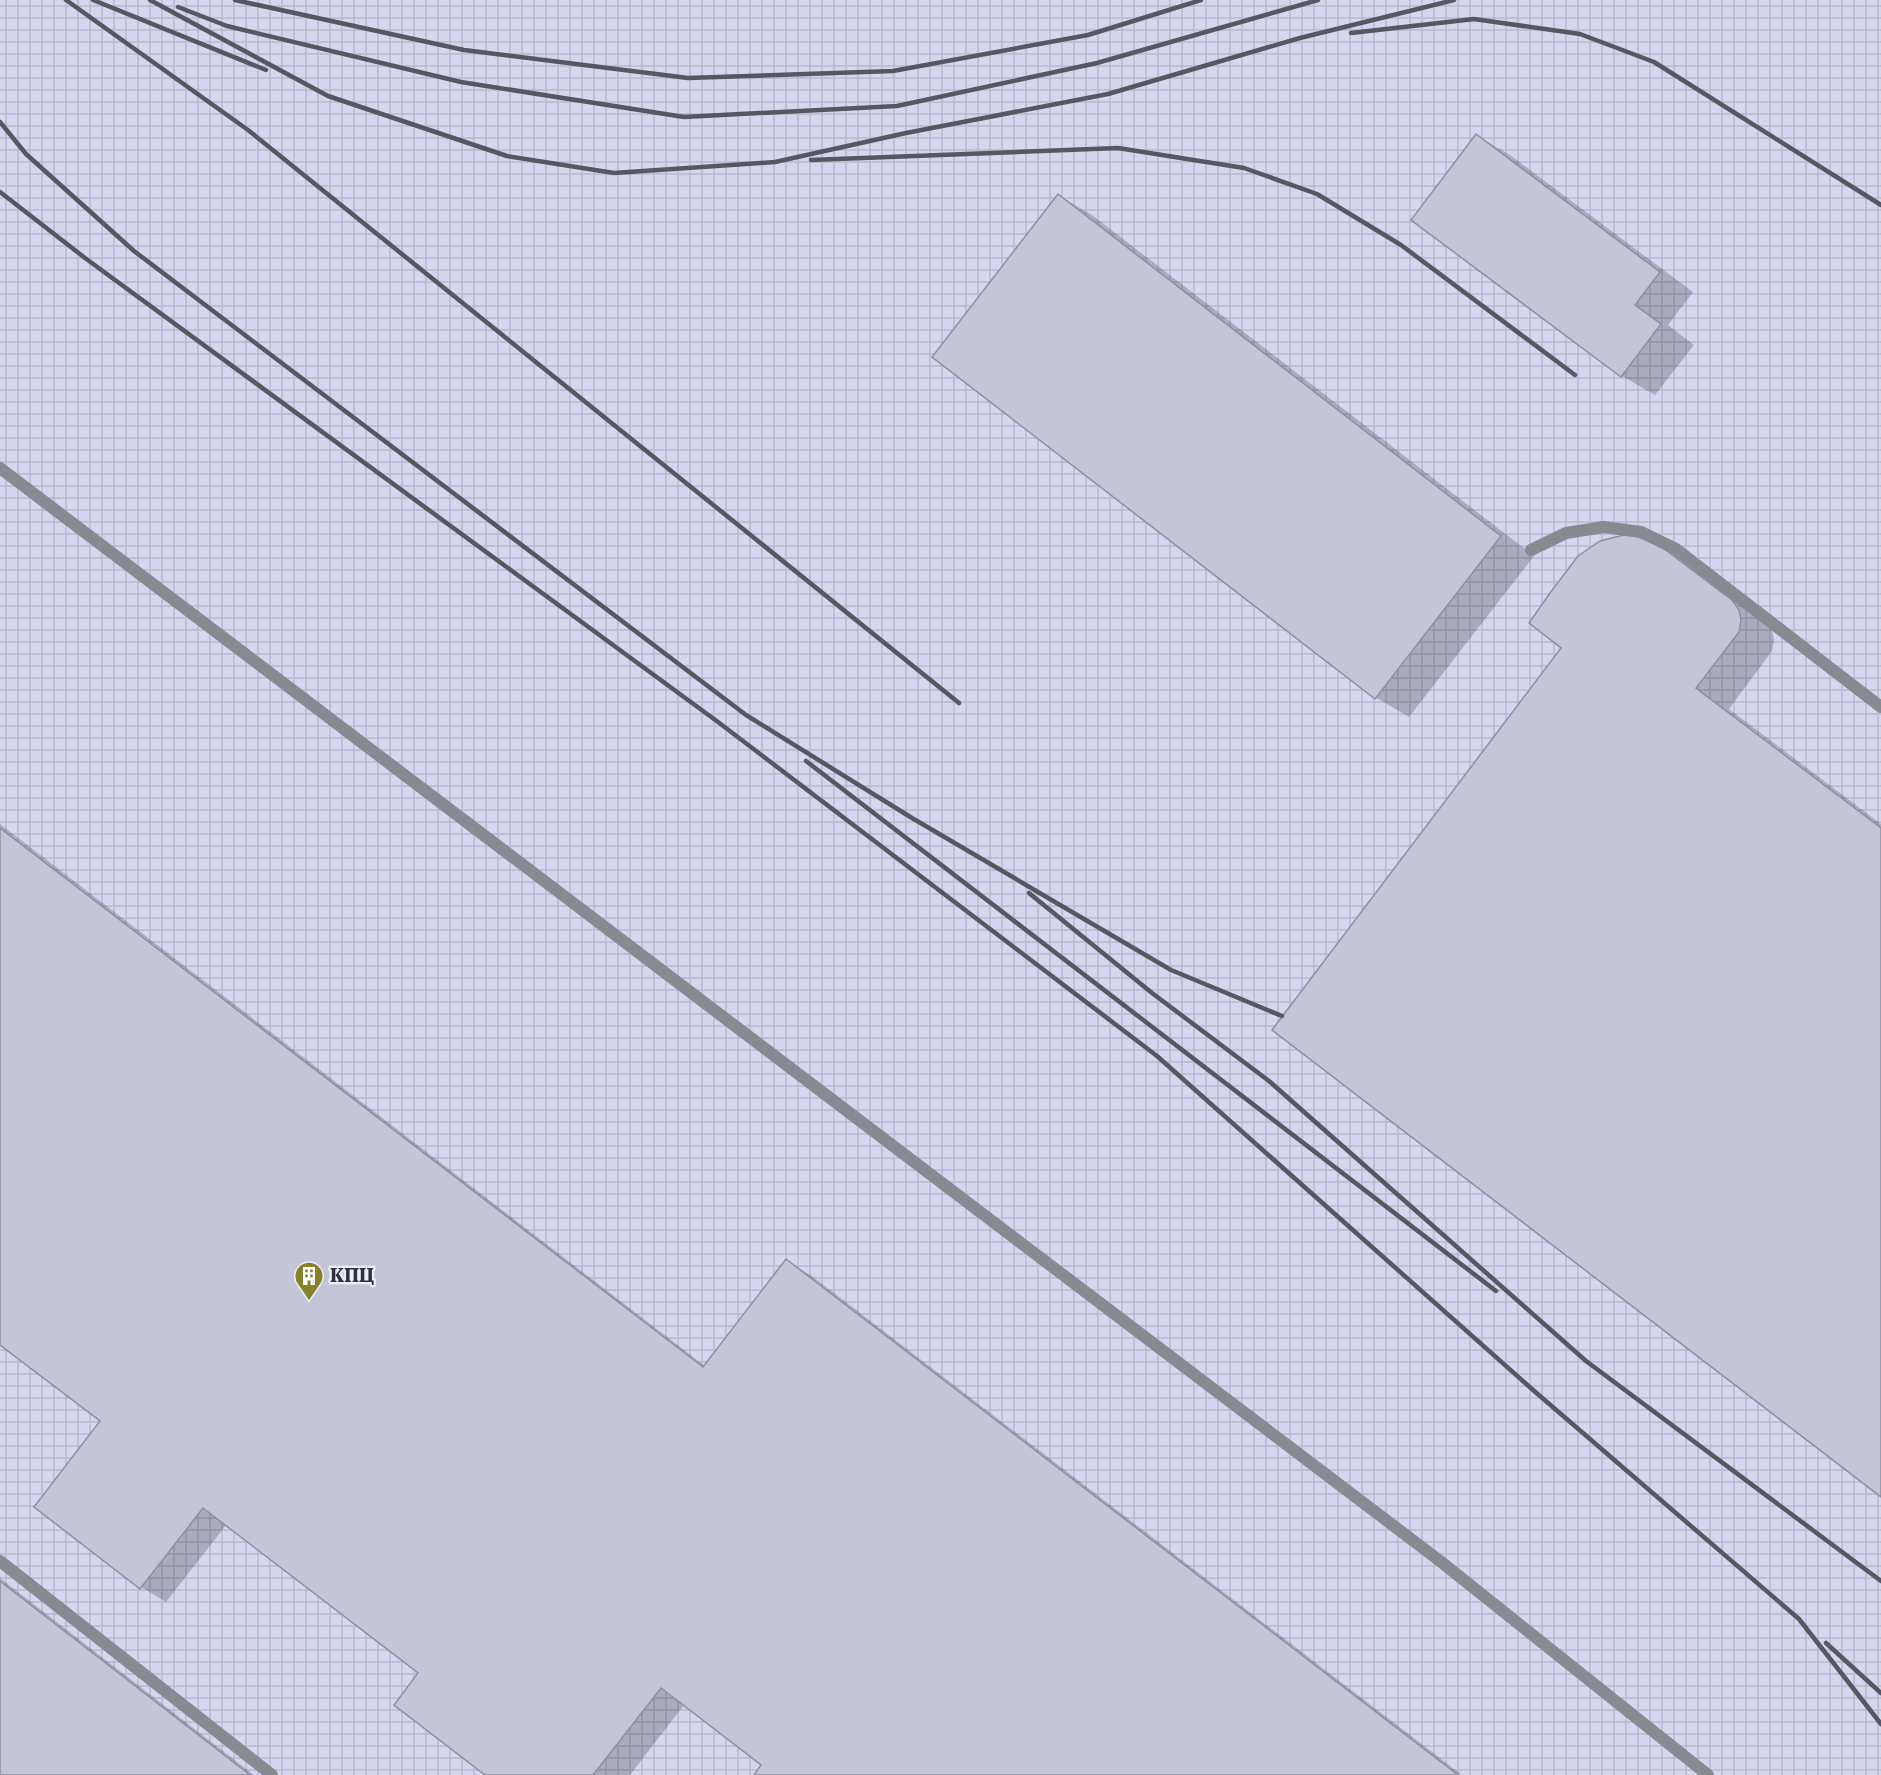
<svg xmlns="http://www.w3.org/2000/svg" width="1881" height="1775" font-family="'Roboto Serif',serif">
	<defs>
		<pattern id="industrial-grid" width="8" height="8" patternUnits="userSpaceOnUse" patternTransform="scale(1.5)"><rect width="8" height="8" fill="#d6d6f1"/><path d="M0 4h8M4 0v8" fill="none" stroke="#b8b8cf"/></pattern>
	</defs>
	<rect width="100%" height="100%" fill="#dfe0f4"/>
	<rect fill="url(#industrial-grid)" x="0" y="0" width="1881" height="1775"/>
	<g fill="#0003">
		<path d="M 1477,136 L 1510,155 L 1693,292 L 1668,325 L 1694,345 L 1655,395 L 1622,376 L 1413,219 Z"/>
		<path d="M 1059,196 L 1092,215 L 1534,556 L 1409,717 L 1375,697 Z"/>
		<path d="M 1654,543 L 1688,563 L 1772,630 L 1774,640 L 1772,651 L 1729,709 L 1881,824 L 1881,1495 Z"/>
		<path d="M 0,824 L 705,1366 L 786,1261 L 812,1276 L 1462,1775 L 756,1775 L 763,1765 L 684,1705 L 630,1775 L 487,1775 L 420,1672 L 227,1524 L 166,1602 L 141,1587 L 102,1421 L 0,1343 Z"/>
		<path d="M 0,1578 L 254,1775 L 0,1775 Z"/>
	</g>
	<g fill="#c5c5d8" stroke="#8d8ea0" stroke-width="1.5">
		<path d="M 1476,134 L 1660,272 L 1635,305 L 1661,324 L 1621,377 L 1411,220 Z"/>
		<path d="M 1058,194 L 1501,536 L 1375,699 L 932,357 Z"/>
		<path d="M 1628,534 L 1655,542 L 1733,601 L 1739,610 L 1741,620 L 1739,632 L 1696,688 L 1881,828 L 1881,1497 L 1272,1030 L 1561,648 L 1529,623 L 1550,593 L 1578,556 L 1600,541 Z"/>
		<path d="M 0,828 L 703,1367 L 786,1259 L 1458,1775 L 754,1775 L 761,1765 L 661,1688 L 593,1775 L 485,1775 L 394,1705 L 418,1673 L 203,1508 L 140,1589 L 34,1507 L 100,1421 L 0,1345 Z"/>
		<path d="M 0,1581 L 250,1775 L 0,1775 Z"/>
	</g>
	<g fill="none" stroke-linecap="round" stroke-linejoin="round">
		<g stroke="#898992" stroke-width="12">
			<path d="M 0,468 L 1440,1561 L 1708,1775"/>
			<path d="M 1531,550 L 1566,533 L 1604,527 L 1641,532 L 1676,549 L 1881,707"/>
			<path d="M 0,1561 L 272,1775"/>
		</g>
		<g stroke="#565761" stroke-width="4.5">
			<path d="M 66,0 L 248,130 L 959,703"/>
			<path d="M 93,0 L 266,70"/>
			<path d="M 150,0 L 328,96 L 507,156 L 614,173 L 775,162 L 906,133 L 1108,94 L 1300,38 L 1454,0"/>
			<path d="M 235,0 L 464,50 L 688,78 L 893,71 L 1088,35 L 1201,0"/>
			<path d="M 178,7 L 227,26 L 461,82 L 684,117 L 897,106 L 1097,63 L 1318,0"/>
			<path d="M 1351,33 L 1474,19 L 1580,34 L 1654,62 L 1881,205"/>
			<path d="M 0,122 L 26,154 L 134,251 L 746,715 L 912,818 L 1171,970 L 1282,1016"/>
			<path d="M 811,160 L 1118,148 L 1244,168 L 1317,194 L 1401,245 L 1575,375"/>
			<path d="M 0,192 L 85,258 L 718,722 L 1157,1056 L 1533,1390 L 1799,1619 L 1881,1724"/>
			<path d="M 806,761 L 1496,1291"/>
			<path d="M 1029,893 L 1152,993 L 1269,1081 L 1586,1361 L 1881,1581"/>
			<path d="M 1826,1643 L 1881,1693"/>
		</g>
	</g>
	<defs>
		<g id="building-pin" transform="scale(1.5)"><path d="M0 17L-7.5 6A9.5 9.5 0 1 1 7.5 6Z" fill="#878128" stroke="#ededfd"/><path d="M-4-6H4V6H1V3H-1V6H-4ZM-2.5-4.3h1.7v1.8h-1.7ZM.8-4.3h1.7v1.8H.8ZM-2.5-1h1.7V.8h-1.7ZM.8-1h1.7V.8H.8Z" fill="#fff"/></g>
	</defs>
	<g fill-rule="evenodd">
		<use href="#building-pin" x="309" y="1276"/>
	</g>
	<g text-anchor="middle" stroke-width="4.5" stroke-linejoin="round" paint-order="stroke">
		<g font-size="18" font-weight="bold" fill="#313239" stroke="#ededfd" text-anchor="start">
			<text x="330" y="1282">КПЦ</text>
		</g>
	</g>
</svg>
